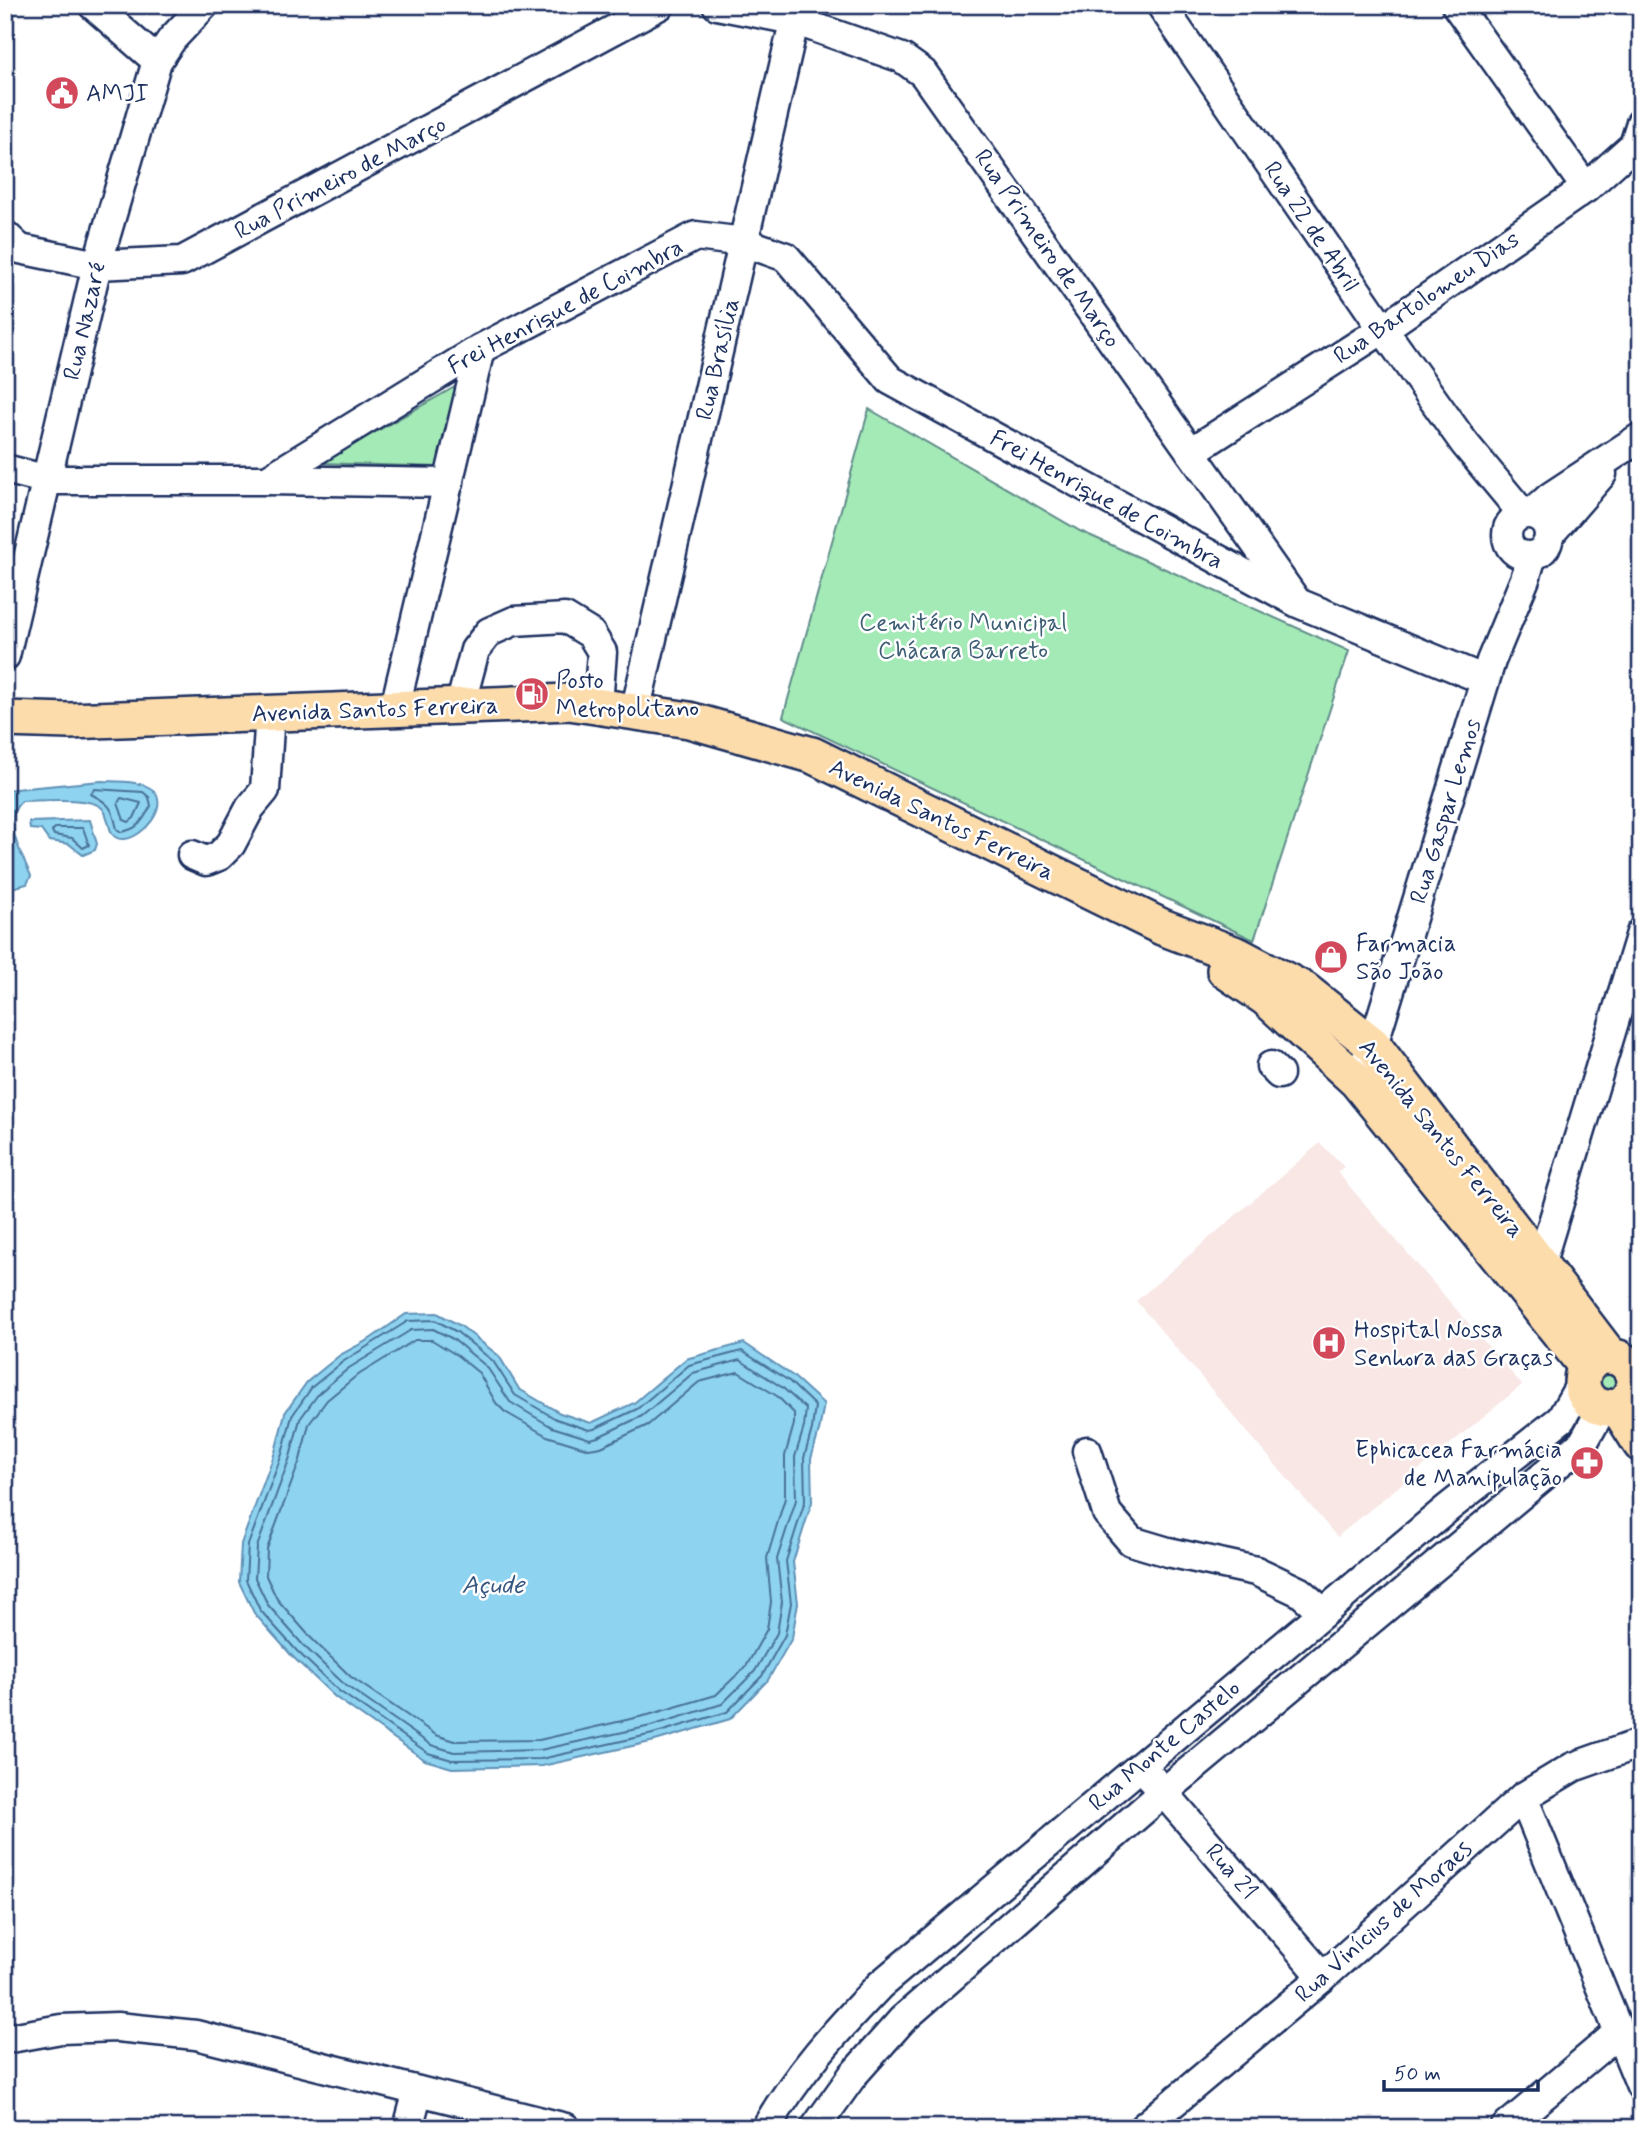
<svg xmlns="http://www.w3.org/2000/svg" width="1646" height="2133" font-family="Mynerve,sans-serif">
	<rect width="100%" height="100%" fill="#fff"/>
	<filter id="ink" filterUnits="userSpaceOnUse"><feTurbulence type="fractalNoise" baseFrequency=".0143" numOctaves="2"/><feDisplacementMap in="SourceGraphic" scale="14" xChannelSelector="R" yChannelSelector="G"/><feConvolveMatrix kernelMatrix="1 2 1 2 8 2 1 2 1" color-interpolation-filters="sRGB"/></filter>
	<g filter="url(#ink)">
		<path fill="#f8e7e5" d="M 1320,1143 L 1344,1167 L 1337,1172 L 1522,1385 L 1337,1537 L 1136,1301 Z"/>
		<g fill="#a4eab6" stroke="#608c8a" stroke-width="2">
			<path d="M 460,384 L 439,467 L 321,463 Z"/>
			<path d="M 869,409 L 1080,531 L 1349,651 L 1254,940 L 783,717 Z"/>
			<path d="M 1603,1364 L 1620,1373 C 1622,1391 1612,1399 1595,1392 L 1590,1378 Z"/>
		</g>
		<g fill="#8ed3f0" stroke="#6091b6" stroke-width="2">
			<path d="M 101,781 C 115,782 143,780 154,791 C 169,808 143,837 125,839 C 105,841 112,818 102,808 C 90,796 39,801 22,801 C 0,819 22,854 31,876 L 27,884 L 5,890 L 5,790 Z"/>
			<path d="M 90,820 L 97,844 L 95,850 L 83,855 L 69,844 L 49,841 L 41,830 L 30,829 L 29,822 Z"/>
			<path d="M 437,1313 L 461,1326 L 499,1356 L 519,1389 L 560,1413 L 591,1423 L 634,1403 L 686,1359 L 744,1343 L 793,1376 L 824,1404 L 819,1431 L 811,1459 L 812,1502 L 793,1562 L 798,1603 L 792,1638 L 768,1680 L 730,1719 L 655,1741 L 542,1766 L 452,1768 L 425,1760 L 335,1697 L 292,1656 L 254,1613 L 239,1582 L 241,1544 L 275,1452 L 285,1413 L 307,1382 L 340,1355 L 370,1339 L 406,1314 Z"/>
		</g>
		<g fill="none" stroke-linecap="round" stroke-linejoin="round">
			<g stroke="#497198" stroke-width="2">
				<path d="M 94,789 L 143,792 L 149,797 L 151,806 C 143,820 139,829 121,832 L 117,829 C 112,807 110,804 91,794 Z"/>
				<path d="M 121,798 L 141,803 L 134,818 L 129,822 L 124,820 L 118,803 Z"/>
				<path d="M 55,828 L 83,828 L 89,845 L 83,848 L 72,838 L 54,835 L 52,831 Z"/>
				<path d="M 435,1320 L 457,1332 L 493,1361 L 515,1395 L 556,1419 L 589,1430 L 594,1429 L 637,1409 L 689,1365 L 742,1351 L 789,1381 L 815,1406 L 812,1429 L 804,1458 L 805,1501 L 786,1561 L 791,1603 L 785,1635 L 762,1676 L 727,1712 L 653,1734 L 541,1759 L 452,1760 L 428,1753 L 339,1691 L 297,1651 L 260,1610 L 246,1580 L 248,1545 L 282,1454 L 292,1416 L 312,1387 L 344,1361 L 408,1321 Z"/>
				<path d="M 433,1329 L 453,1339 L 487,1367 L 510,1402 L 552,1427 L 590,1439 L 598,1437 L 642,1416 L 693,1373 L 740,1360 L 783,1388 L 806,1409 L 804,1427 L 795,1457 L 796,1500 L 777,1559 L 782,1602 L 777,1633 L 755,1671 L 722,1704 L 651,1726 L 540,1750 L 454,1752 L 431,1745 L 345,1685 L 303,1645 L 268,1605 L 255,1578 L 257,1547 L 290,1457 L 300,1419 L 319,1393 L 349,1368 L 411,1330 Z"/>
				<path d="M 415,1340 L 432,1340 L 458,1356 L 479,1373 L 496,1403 L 505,1412 L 547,1436 L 589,1449 L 601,1447 L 648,1425 L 699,1382 L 738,1372 L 777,1396 L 794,1413 L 794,1424 L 785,1456 L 785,1498 L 767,1558 L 771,1602 L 767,1629 L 747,1665 L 716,1695 L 648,1715 L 539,1740 L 455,1741 L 436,1735 L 351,1677 L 311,1638 L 277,1599 L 266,1576 L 267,1549 L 300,1460 L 309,1424 L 327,1400 L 355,1377 Z"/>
			</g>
			<g stroke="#1b2f5e" stroke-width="33">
				<g id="minor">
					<path d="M 93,5 L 157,61"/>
					<path d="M 717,5 L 794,20 L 902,58 L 923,73 L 1294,598"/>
					<path d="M 1161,5 L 1383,329 L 1465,444 L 1523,514"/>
					<path d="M 1456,5 L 1586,188"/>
					<path d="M 5,235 L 20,249 L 97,265 L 182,261 L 660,5"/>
					<path d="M 1191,452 L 1383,329 L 1586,188 L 1634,145 L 1641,123"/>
					<path d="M 5,469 L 48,480 L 267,480 L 480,349 L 696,236 L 744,242 L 786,257 L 890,380 L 1298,603 L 1485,680"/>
					<path d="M 267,480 L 449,483"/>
					<circle cx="1528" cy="535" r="21"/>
					<path d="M 1531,514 L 1550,497 L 1641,437"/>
					<path d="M 1549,535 L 1602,474"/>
					<path d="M 5,656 L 97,265 L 157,61 L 172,39 L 204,5"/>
					<path d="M 460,706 L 475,650 L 489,632 L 514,621 L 565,618 L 591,634 L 602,652 L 598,705"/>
					<path d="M 395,707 L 480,349"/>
					<path d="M 635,712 L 798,5"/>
					<path d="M 192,855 L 206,861 L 219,856 L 231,844 L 250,808 L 265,790 L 270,712"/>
					<path d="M 1365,1062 L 1373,1045 L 1491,661 L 1525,579 L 1532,556"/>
					<path d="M 1271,1066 L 1279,1074"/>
					<path d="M 1541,1262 L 1641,933"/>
					<path d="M 1630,1368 L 1641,1366"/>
					<path d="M 1087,1451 L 1107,1513 L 1131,1541 L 1168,1552 L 1256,1571 L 1300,1592 L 1323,1612"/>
					<path d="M 1153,1780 L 1323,1977"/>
					<path d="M 1523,1797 L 1641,2086"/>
					<path d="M 5,2039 L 61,2029 L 117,2027 L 196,2035 L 566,2128"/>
					<path d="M 408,2128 L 418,2091"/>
					<path d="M 766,2128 C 798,2072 836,2031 880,1985 L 1448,1508 L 1561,1419 L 1582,1382"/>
					<path d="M 815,2128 L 853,2075 L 902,2020 L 1164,1792 L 1583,1443 L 1603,1407"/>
					<path d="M 1143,2128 L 1323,1977 L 1523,1797 L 1573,1767 L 1641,1743"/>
					<path d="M 1505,2128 L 1619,2032"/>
				</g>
			</g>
			<g stroke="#1b2f5e" stroke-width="40">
				<g id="major">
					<path d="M 5,719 L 69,721 L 569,702 L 689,720 L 812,755 L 1162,927 L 1239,956 L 1304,990 L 1373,1045 L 1610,1356"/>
					<path d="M 1225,970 L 1266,998 L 1357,1081 L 1587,1367"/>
					<circle cx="1608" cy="1382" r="26"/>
					<path d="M 1617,1406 L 1641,1444"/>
				</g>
			</g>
			<use href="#minor" stroke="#fff" stroke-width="28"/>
			<use href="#major" stroke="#fddcac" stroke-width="35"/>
		</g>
	</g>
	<defs>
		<g id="civic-disc" transform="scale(1.75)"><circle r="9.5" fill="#d1495b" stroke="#fff"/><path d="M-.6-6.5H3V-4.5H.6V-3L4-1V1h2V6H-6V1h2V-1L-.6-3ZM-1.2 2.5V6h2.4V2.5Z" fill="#fff"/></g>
		<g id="fuel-disc" transform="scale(1.75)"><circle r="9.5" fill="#d1495b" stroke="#fff"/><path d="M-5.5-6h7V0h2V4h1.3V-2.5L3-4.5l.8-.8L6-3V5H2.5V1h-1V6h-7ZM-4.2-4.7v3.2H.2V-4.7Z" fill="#fff"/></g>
		<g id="shop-disc" transform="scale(1.75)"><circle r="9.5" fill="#d1495b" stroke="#fff"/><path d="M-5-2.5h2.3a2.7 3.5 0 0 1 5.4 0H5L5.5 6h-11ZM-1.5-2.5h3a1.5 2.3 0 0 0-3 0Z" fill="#fff"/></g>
		<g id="hospital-disc" transform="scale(1.75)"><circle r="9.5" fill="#d1495b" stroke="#fff"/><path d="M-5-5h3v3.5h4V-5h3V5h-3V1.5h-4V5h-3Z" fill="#fff"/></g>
		<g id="pharmacy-disc" transform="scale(1.75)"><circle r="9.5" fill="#d1495b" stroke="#fff"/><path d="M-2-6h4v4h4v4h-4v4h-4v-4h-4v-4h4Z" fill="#fff"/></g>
	</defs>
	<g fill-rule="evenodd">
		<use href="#civic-disc" x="62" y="93"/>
		<use href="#fuel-disc" x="532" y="694"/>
		<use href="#shop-disc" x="1331" y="957"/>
		<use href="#hospital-disc" x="1329" y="1343"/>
		<use href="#pharmacy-disc" x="1587" y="1463"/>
	</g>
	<g text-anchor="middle" stroke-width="5" stroke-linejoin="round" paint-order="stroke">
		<g font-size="24" fill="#1b2f5e" stroke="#fff" text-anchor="start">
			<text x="86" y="101">AMJI</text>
			<text x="556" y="688">Posto<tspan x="556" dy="28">Metropolitano</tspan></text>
			<text x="1356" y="951">Farmacia<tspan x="1356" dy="28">São João</tspan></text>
			<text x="1354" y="1337">Hospital Nossa<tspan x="1354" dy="28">Senhora das Graças</tspan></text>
			<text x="1562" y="1457" text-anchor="end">Ephicacea Farmácia<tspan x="1562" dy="28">de Manipulação</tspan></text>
		</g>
		<g font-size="24" fill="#1b2f5e" stroke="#fff">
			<text transform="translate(340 177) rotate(-28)" y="8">Rua Primeiro de Março</text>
			<text transform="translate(1312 226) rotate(56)" y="8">Rua 22 de Abril</text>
			<text transform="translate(1048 248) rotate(55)" y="8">Rua Primeiro de Março</text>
			<text transform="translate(1426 297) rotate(-34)" y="8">Rua Bartolomeu Dias</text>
			<text transform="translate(565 306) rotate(-28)" y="8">Frei Henrique de Coimbra</text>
			<text transform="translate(84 321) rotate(-77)" y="8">Rua Nazaré</text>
			<text transform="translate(717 359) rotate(-77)" y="8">Rua Brasília</text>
			<text transform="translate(1107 499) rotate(29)" y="8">Frei Henrique de Coimbra</text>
			<text transform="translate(375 709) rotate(-2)" y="8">Avenida Santos Ferreira</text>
			<text transform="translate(1445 811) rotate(-73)" y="8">Rua Gaspar Lemos</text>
			<text transform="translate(942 819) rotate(26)" y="8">Avenida Santos Ferreira</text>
			<text transform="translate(1442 1138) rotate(51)" y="8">Avenida Santos Ferreira</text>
			<text transform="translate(1164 1745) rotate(-40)" y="8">Rua Monte Castelo</text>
			<text transform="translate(1232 1871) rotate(49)" y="8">Rua 21</text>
			<text transform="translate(1383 1921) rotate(-42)" y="8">Rua Vinícius de Moraes</text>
		</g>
		<g font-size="24" fill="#3d5e74" stroke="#fff">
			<text x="963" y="630">Cemitério Municipal<tspan x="963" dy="28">Chácara Barreto</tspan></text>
		</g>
		<g font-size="26" font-style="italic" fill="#385882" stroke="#fff">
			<text x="493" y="1593">Açude</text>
		</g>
	</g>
	<rect width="1646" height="2133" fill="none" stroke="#fff" stroke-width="28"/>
	<rect x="14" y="14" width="1618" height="2105" fill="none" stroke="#1b2f5e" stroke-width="2.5" filter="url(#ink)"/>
	<path d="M1384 2080v10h154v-10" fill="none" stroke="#1b2f5e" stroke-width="3.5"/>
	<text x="1394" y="2080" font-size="21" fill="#1b2f5e" stroke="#ffffff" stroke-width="5" paint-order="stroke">50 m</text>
</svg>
